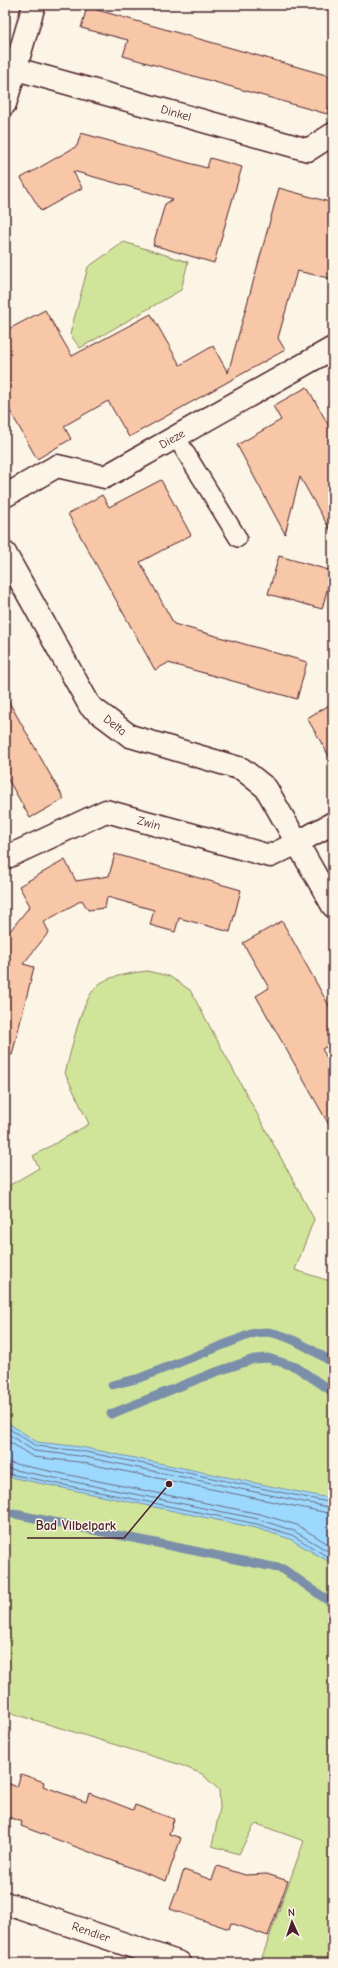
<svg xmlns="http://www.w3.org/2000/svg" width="338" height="1968" font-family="'Comic Neue',sans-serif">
	<rect width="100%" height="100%" fill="#fcf5e5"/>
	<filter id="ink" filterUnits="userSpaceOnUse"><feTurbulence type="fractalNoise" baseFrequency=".025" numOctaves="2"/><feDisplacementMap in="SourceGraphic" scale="8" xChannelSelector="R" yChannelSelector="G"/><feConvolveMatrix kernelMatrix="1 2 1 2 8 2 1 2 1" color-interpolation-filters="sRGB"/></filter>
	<g filter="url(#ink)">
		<g fill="#d0e59a" stroke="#8d8262">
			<path d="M 124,242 L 188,262 L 181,290 L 80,348 L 70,334 L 88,267 Z"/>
			<path d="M 147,971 L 169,976 L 190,990 L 314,1219 L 295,1270 L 333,1282 L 333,1963 L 260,1963 L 304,1841 L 257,1824 L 253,1827 L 239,1854 L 212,1846 L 220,1808 L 219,1790 L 202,1774 L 178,1764 L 5,1711 L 5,1188 L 39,1168 L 33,1156 L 89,1124 L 65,1073 C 72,1049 80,1003 97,986 C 106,976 133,973 147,971 Z"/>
		</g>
		<path fill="#9dd9fe" stroke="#7c8faa" d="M 5,1421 L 37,1442 L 81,1447 L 333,1499 L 333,1564 L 290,1539 L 256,1528 L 5,1476 Z"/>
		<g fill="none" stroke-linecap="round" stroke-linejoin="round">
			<g stroke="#6b697f" stroke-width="1">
				<path d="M 5,1426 L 36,1446 L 81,1451 L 333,1503"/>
				<path d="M 5,1432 L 34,1451 L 80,1456 L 333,1508"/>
				<path d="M 5,1439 L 33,1457 L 79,1462 L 333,1514"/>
				<path d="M 5,1462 L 260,1514 L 297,1525 L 333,1547"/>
				<path d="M 5,1468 L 258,1519 L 294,1531 L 333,1554"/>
				<path d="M 5,1473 L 257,1524 L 292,1535 L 333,1560"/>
			</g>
			<g stroke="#7c8faa" stroke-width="9">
				<path d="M 112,1385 L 140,1378 L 251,1334 C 256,1333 262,1332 267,1332 C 288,1334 315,1351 333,1363"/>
				<path d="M 111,1414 L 213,1373 L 254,1359 L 268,1358 L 296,1367 L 333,1392"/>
				<path d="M 5,1512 L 283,1569 L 333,1604"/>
			</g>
		</g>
		<g fill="#f8c7a8" stroke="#4a1f2b">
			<path d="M 87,7 L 333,77 L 333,94 L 327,114 L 123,56 L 128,40 L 81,28 Z"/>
			<path d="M 81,133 L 207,168 L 210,158 L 242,167 L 214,263 L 153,245 L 165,204 L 173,199 L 73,171 L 82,188 L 41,211 L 21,178 L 77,146 Z"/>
			<path d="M 279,188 L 333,203 L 333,279 L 297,271 L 278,338 L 285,350 L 129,437 L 108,401 L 64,426 L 71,439 L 37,459 L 5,402 L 5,331 L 45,310 L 72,356 L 151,314 L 180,365 L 213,346 L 228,373 Z"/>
			<path d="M 307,387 L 333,433 L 333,535 L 300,477 L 285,534 L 237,445 L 281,420 L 273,406 Z"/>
			<path d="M 161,480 L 191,535 L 140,562 L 174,624 L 307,662 L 297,699 L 168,663 L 155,670 L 68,514 L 102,495 L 109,507 Z"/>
			<path d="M 279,556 L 332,571 L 322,609 L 268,594 Z"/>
			<path d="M 5,695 L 64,799 L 30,818 L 5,774 Z"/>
			<path d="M 333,703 L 333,763 L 307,718 Z"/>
			<path d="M 115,854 L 241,890 L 230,932 L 179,918 L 175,932 L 150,925 L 154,910 L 107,897 L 105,908 L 88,910 L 82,900 L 44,922 L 49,932 L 23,964 L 34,967 L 12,1055 L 5,1054 L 5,937 L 30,906 L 19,886 L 65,860 L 76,881 L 109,876 Z"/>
			<path d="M 282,921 L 333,1013 L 333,1043 L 322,1049 L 333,1068 L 333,1132 L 256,996 L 269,988 L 243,943 Z"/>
			<path d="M 21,1774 L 44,1782 L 43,1786 L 86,1802 L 89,1793 L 133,1810 L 135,1805 L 174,1819 L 169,1834 L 181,1838 L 166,1881 L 21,1826 L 22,1822 L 5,1816 L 5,1782 L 17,1787 Z"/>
			<path d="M 217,1866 L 245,1875 L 267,1874 L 288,1881 L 268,1936 L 231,1923 L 229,1929 L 170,1909 L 184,1870 L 212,1880 Z"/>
		</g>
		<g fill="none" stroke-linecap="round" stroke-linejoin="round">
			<g stroke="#4a1f2b" stroke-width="20">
				<path id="lane" d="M 176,437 L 238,538"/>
			</g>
			<g stroke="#4a1f2b" stroke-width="25">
				<g id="street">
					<path d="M 16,69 L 308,150 L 333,134"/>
					<path d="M 5,104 L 34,5"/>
					<path d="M 5,496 L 57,466 L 105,477 L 333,348"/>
					<path d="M 5,858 L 106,811 L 270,856 L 297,843 L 333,823"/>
					<path d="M 5,1903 L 180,1963"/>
				</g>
			</g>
			<g stroke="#4a1f2b" stroke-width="25">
				<path id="secondary" d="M 5,553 L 90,706 L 130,736 L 242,769 L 266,788 L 333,906"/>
			</g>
			<use href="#lane" stroke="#fcf5e5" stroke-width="17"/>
			<use href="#street" stroke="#fcf5e5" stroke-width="22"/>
			<use href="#secondary" stroke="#fcf5e5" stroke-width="22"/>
		</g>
	</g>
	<g text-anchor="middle" stroke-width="3" stroke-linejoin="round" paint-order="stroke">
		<g font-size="12" fill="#4a1f2b" stroke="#fcf5e5">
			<text transform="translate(176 113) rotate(16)" y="4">Dinkel</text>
			<text transform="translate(172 439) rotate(-29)" y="4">Dieze</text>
			<text transform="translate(115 725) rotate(37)" y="4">Delta</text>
			<text transform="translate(149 823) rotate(15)" y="4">Zwin</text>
			<text transform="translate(91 1932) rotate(19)" y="4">Rendier</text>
		</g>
	</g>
	<path fill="none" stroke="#4a1f2b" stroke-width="1.5" d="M169 1484L124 1538H27"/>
	<circle fill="#4a1f2b" stroke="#fcf5e5" stroke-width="1.5" cx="169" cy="1484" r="4"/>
	<g font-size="13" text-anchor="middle" font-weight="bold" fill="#4a1f2b" stroke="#fcf5e5" stroke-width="3" stroke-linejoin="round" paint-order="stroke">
		<text x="76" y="1530">Bad Vilbelpark</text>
	</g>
	<rect width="338" height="1968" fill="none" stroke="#fcf5e5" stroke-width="20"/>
	<rect x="10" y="10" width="318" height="1948" fill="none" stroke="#4a1f2b" stroke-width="1.5" filter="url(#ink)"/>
	<g transform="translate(292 1922) rotate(357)" stroke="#fcf5e5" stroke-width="3" paint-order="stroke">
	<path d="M0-3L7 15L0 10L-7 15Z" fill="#4a1f2b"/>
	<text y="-6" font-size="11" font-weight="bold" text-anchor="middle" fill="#4a1f2b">N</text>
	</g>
</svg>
